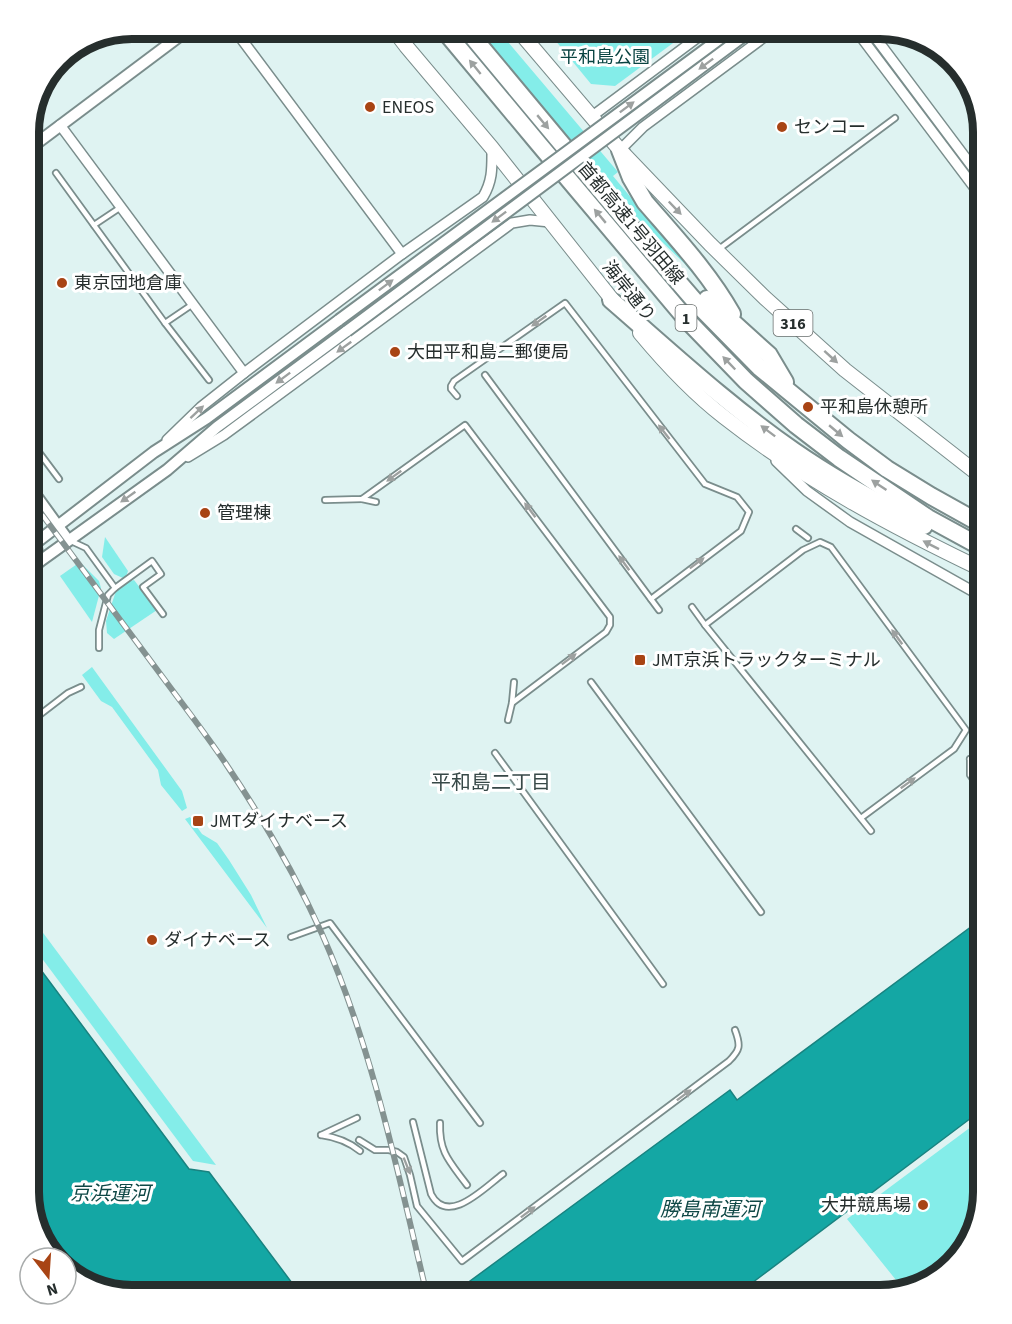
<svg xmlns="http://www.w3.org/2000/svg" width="1012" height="1324" font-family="'Source Sans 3','Noto Sans JP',sans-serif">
	<rect width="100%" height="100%" fill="#dff3f2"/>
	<g fill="#84ede9">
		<path d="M 476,29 L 497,29 L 618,172 L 613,176 L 652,223 L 688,261 L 693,274 L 684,263 L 632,213 Z"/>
		<path d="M 546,29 L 692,29 L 615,86 L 591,84 Z"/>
		<path d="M 105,537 L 128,571 L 125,579 L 114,574 L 102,557 Z"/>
		<path d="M 80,562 L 99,581 L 101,588 L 92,622 L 60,576 Z"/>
		<path d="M 134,580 L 157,610 L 114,639 L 107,633 L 106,621 L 117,588 L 124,583 Z"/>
		<path d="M 92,667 L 182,791 L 187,808 L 182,811 L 161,785 L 158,770 L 112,707 L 101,701 L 82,675 Z"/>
		<path d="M 190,817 L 202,834 L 217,843 L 229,860 L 251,895 L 267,928 L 185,819 Z"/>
		<path d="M 29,914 L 216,1165 L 193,1161 L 29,941 Z"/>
		<path d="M 983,1118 L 983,1192 L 970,1243 L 937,1278 L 889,1293 L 900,1285 L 847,1219 Z"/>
	</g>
	<g fill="#14a7a4" stroke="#198380" stroke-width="1.5">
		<path d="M 983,918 L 983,1109 L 736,1295 L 451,1295 L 730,1090 L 737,1100 Z"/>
		<path d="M 29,954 L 189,1169 L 209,1172 L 301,1295 L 132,1295 L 81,1282 L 66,1268 L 66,1258 L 55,1258 L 46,1249 L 29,1192 Z"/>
	</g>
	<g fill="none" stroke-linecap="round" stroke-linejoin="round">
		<g stroke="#7a8d8c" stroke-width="8">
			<g id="service">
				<path d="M 29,125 L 40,139"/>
				<path d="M 56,173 L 165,323 L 193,304"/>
				<path d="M 94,225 L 121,207"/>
				<path d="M 719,249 L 895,118"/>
				<path d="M 165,323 L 209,380"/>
				<path d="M 485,375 L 659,610"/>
				<path d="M 457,396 L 451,389 L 451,386 L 454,381 L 565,303 L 705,484 L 737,497 L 749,512 L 741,531 L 651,599"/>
				<path d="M 29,439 L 59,479"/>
				<path d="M 362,499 L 376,502"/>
				<path d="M 325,500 L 362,499 L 465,425 L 610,617 L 610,625 L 606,632 L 512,703 L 508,720"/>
				<path d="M 796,529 L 808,538"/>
				<path d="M 71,541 L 86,548 L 115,588 L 108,595 L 99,630 L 99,648"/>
				<path d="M 115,588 L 152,561 L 161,574 L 143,587 L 163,614"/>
				<path d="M 692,607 L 705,625 L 803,550 L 820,542 L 831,547 L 966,730 L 954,749 L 861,818"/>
				<path d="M 705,625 L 871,831"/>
				<path d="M 591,682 L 761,912"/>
				<path d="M 512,703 L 514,682"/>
				<path d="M 29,723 L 68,693 L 81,687"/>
				<path d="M 495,753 L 663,984"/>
				<path d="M 970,759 L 970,775 L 983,793"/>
				<path d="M 970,759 L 983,773"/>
				<path d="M 291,937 L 330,923 L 480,1123"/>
				<path d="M 413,1122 L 431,1194 C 448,1227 485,1187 503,1174"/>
				<path d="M 440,1123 C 439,1153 450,1162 467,1185"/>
				<path d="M 321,1135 C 336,1137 349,1142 360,1151"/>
				<path d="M 321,1135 L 357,1118"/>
				<path d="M 359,1140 L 375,1150 L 389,1150 L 397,1152 L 404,1157 L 410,1175 L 417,1206 L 462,1261 L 729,1061 C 740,1050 741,1046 735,1030"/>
			</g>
		</g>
		<g stroke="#7a8d8c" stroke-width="12">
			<g id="minor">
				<path d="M 234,29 L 402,254"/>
				<path d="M 855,29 L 983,199"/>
				<path d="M 869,29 L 983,181"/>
				<path d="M 591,117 L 709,29"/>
				<path d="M 60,125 L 244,373"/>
				<path d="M 620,150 L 643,127 L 775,29"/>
				<path d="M 167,440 L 201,407 L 244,373 L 402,254 L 483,197 C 493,180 492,167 492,148"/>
				<path d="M 188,457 L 224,435 L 512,223 L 530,220 L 550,222"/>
				<path d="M 776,461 L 807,491 L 850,522 L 983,597"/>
			</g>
		</g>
		<g stroke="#7a8d8c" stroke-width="14">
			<g id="tertiary">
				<path d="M 29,149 L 189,29"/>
				<path d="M 29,486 L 68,540"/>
				<path d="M 29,534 L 35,543 L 39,562"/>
				<path d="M 29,548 L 154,452 L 207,418 L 339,320"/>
				<path d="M 29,569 L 167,470 L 217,427 L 347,331"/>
			</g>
		</g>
		<g stroke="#7a8d8c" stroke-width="16">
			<g id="primary">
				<path d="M 393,29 L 406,46 L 492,148 L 618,307"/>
				<path d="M 517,29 L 620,150 L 710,244 L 765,298 L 845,370 L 983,478"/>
				<path d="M 640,333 C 665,363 693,393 724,417 C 803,479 893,527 983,570"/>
			</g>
		</g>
		<g stroke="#7a8d8c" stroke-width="20">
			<g id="motorway">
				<path d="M 443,29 L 538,143 L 687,320 L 746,381 L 796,425 L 839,458 L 928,518 L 983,548"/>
				<path d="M 466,29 L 636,233 L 700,307 L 759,367 L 848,440 L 887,469 L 931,496 L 983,525"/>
				<path d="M 620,150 L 631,178 L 645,202 C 676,238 709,273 732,314"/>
				<path d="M 707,299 L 769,355 L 785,382"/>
				<path d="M 611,300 C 671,352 729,406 794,451 C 836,480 880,504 924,526"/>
			</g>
		</g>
		<use href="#service" stroke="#fff" stroke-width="4.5"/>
		<use href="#minor" stroke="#fff" stroke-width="9"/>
		<use href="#tertiary" stroke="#fff" stroke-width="10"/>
		<use href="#primary" stroke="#fff" stroke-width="14"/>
		<use href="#motorway" stroke="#fff" stroke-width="16"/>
		<g stroke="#849291" stroke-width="6">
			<path id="rail" d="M 29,497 C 75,559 121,621 167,683 C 187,710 207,736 226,764 C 261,816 296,876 322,934 C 373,1049 398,1174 427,1295"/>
		</g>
		<use href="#rail" stroke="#fff" stroke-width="4" stroke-dasharray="11" stroke-linecap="butt"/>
		<g stroke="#7a8d8c" stroke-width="14" stroke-linecap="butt">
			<g id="tertiary-bridge">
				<path d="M 339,320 L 733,29"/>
				<path d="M 347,331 L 753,29"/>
			</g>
		</g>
		<use href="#tertiary-bridge" stroke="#fff" stroke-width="10"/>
	</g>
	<defs><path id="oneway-solid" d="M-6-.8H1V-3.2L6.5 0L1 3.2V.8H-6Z" transform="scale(1.5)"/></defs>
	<g fill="#9da1a0">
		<use href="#oneway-solid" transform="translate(706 64) rotate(143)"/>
		<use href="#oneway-solid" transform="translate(475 67) rotate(-129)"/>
		<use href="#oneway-solid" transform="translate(627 107) rotate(-37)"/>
		<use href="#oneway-solid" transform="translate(543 122) rotate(50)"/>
		<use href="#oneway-solid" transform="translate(675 208) rotate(46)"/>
		<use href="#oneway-solid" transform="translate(600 216) rotate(-130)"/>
		<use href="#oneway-solid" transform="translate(499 217) rotate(143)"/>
		<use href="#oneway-solid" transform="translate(386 285) rotate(-37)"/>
		<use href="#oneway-solid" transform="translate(539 321) rotate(145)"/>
		<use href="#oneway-solid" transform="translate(344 347) rotate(144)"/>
		<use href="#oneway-solid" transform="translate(831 357) rotate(42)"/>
		<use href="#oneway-solid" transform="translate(729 363) rotate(-134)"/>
		<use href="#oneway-solid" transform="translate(283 378) rotate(143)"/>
		<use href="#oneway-solid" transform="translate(197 412) rotate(-43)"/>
		<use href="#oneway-solid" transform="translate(768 431) rotate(-143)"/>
		<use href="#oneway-solid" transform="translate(836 431) rotate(40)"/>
		<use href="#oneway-solid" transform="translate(664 432) rotate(-128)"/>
		<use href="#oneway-solid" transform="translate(394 476) rotate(144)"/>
		<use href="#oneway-solid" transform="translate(879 485) rotate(-146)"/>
		<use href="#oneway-solid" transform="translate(128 497) rotate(145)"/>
		<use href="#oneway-solid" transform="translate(530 510) rotate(-127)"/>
		<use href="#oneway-solid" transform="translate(931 545) rotate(-153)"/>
		<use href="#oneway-solid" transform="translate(624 563) rotate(-126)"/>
		<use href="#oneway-solid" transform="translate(697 563) rotate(-37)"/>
		<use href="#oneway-solid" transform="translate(897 637) rotate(-126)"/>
		<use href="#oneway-solid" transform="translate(569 659) rotate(-37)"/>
		<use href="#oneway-solid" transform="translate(908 783) rotate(-36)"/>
		<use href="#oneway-solid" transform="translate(684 1095) rotate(-37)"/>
		<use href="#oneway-solid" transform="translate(407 1166) rotate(68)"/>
		<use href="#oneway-solid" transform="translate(528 1212) rotate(-37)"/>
	</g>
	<g fill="#a84414" stroke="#fff" stroke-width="2">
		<circle cx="370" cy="107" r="6"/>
		<circle cx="782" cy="127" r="6"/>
		<circle cx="62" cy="283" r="6"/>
		<circle cx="395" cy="352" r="6"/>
		<circle cx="808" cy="407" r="6"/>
		<circle cx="205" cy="513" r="6"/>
		<rect x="634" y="654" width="12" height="12" rx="3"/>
		<rect x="192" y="815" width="12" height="12" rx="3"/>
		<circle cx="152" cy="940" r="6"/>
		<circle cx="923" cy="1205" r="6"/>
	</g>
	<g text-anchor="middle" stroke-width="6" stroke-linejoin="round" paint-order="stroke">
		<g fill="#fff" stroke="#676d6c" stroke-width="1.5">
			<rect x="675.5" y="305" width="21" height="26" rx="4.5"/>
			<rect x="773.5" y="310" width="39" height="26" rx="4.5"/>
		</g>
		<g font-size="16" font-weight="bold" fill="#262e2d">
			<text x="686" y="324">1</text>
			<text x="793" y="329">316</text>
		</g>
		<g font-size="18" fill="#084341" stroke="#fff">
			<text x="605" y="63">平和島公園</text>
		</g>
		<g font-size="18" fill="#262e2d" stroke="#fff" text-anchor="start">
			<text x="382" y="113">ENEOS</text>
			<text x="794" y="133">センコー</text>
			<text x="74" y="289">東京団地倉庫</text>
			<text x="407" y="358">大田平和島二郵便局</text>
			<text x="820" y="413">平和島休憩所</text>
			<text x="217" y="519">管理棟</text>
			<text x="652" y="666">JMT京浜トラックターミナル</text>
			<text x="210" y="827">JMTダイナベース</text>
			<text x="164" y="946">ダイナベース</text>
			<text x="911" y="1211" text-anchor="end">大井競馬場</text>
		</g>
		<g font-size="18" fill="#262e2d" stroke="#fff">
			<text transform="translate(631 223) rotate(50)" y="6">首都高速1号羽田線</text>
			<text transform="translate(629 291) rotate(51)" y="6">海岸通り</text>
		</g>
		<g font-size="20" fill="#374847" stroke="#fff">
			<text x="491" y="789">平和島二丁目</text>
		</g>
		<g font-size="20" font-style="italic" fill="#0f4846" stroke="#fff">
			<text x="110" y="1200">京浜運河</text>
			<text x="710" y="1216">勝島南運河</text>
		</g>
	</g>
	<path d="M0 0H1012V1324H0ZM132 39H880A93 93 0 0 1 973 132V1192A93 93 0 0 1 880 1285H132A93 93 0 0 1 39 1192V132A93 93 0 0 1 132 39Z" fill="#fff" fill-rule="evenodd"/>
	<path fill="none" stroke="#262e2d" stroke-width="8" d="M132 39H880A93 93 0 0 1 973 132V1192A93 93 0 0 1 880 1285H132A93 93 0 0 1 39 1192V132A93 93 0 0 1 132 39Z"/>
	<g transform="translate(48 1276) rotate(163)"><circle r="28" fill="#ffffff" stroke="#a8abab" stroke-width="1.5"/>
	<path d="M0-4.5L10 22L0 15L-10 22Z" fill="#a84414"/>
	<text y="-9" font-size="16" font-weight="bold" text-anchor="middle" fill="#262e2d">N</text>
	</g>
</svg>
